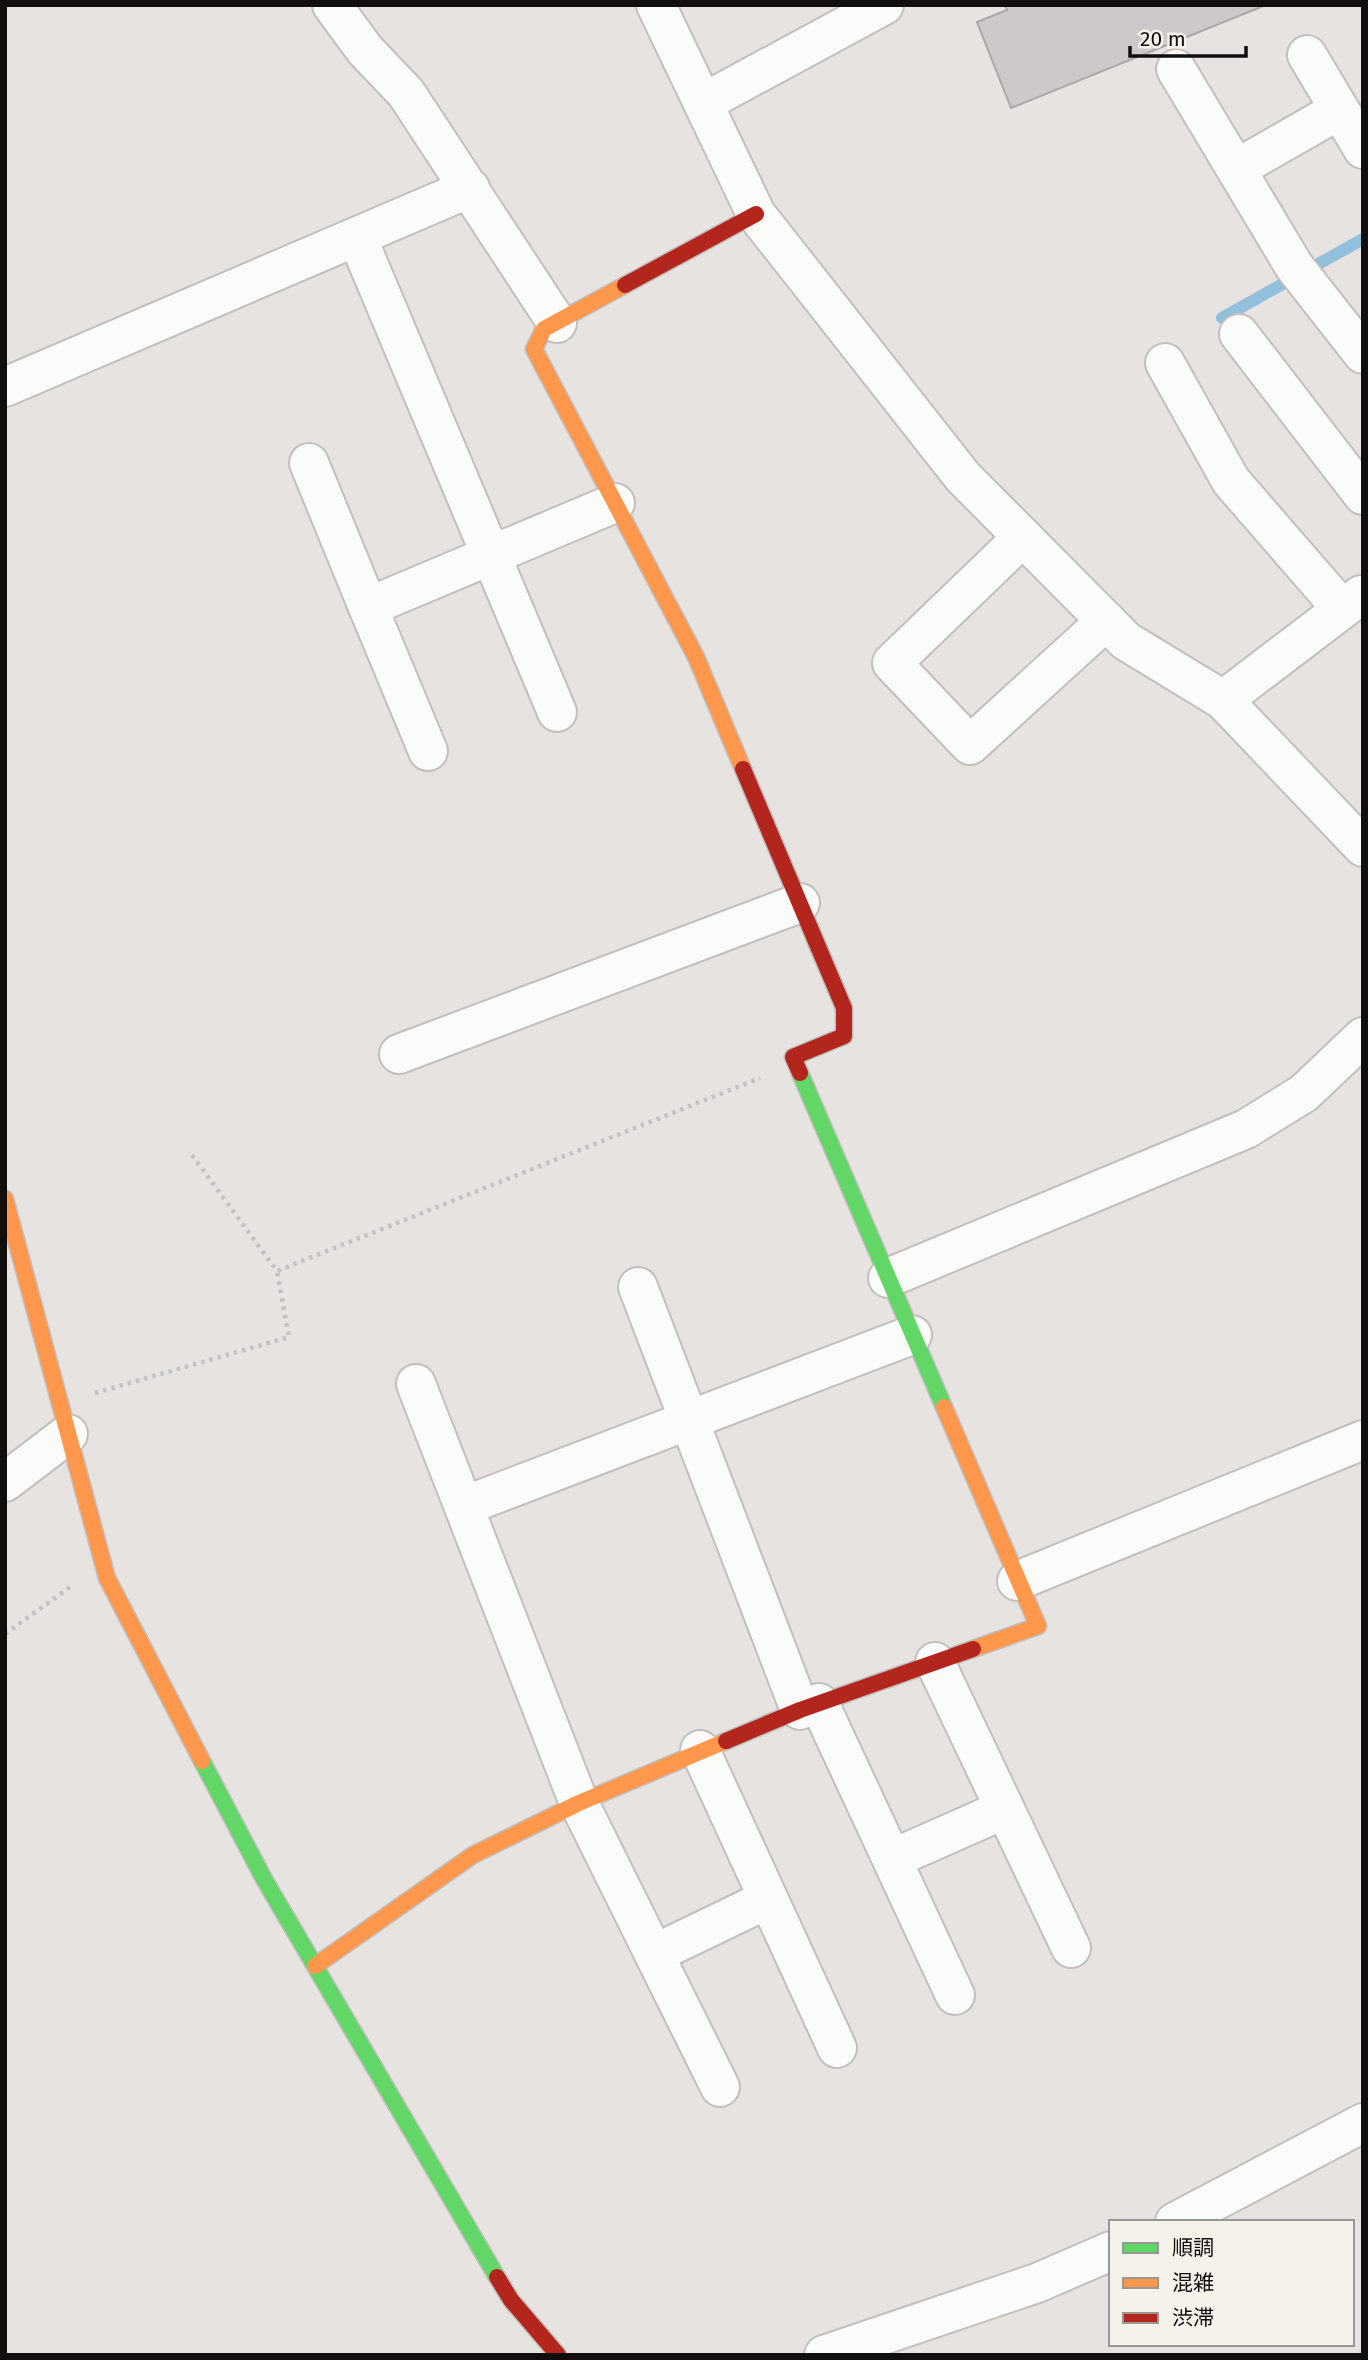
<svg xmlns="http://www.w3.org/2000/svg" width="1368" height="2360" font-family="'Fira Sans','Noto Sans JP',sans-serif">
	<rect width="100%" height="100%" fill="#e6e3e0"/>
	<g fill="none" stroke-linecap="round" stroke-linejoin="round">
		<path stroke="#92bfdc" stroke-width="12" d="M 1222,318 L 1363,239"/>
	</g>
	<path fill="#ccc9c8" stroke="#aaa7a6" stroke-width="2" d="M 1005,5 L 1266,5 L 1011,108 L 977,22 L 1007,10 Z"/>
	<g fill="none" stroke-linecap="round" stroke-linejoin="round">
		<g stroke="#c2bfbd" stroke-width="42">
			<g id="street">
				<path d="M 332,5 L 365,50 L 406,93 L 557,323"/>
				<path d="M 656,5 L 756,214 L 963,477 L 1126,641 L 1223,700 L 1363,847"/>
				<path d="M 1307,55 L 1363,149"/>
				<path d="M 1176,69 L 1294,266 L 1363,354"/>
				<path d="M 703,103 L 884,5"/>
				<path d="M 1236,169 L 1339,110"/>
				<path d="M 357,237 L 557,712"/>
				<path d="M 1239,334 L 1363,495"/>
				<path d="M 1165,363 L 1231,481 L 1342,609"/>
				<path d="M 5,387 L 470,188"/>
				<path d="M 309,463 L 368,607"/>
				<path d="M 1023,537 L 892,663 L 970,745 L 1106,621"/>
				<path d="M 1223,700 L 1361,595"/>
				<path d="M 428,751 L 368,607 L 615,503"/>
				<path d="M 399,1054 L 800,903"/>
				<path d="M 888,1278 L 1246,1129 L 1304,1093 L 1363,1037"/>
				<path d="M 638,1287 L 800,1710"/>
				<path d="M 416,1384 L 579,1803 L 720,2087"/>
				<path d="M 5,1482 L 68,1434"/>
				<path d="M 464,1506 L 912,1335"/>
				<path d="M 1017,1581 L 1363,1440"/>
				<path d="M 935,1662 L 1071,1948"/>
				<path d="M 819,1703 L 955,1995"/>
				<path d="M 700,1750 L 837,2048"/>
				<path d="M 892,1859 L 1005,1809"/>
				<path d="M 654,1954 L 768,1899"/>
				<path d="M 1175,2222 L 1363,2123"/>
				<path d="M 824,2355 L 1037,2283 L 1111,2251"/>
			</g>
		</g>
		<g stroke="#c2bfbd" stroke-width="19">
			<g id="fast">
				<path d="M 800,1073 L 944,1407"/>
				<path d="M 202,1761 L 264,1879 L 497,2277"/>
			</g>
		</g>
		<g stroke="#c2bfbd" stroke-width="19">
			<g id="slow">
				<path d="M 625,285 L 544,329 L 534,349 L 696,657 L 743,769"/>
				<path d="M 5,1199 L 107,1578 L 202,1761"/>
				<path d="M 944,1407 L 1038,1626 L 973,1649"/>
				<path d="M 315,1966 L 473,1855 L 579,1803 L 726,1741"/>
			</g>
		</g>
		<g stroke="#c2bfbd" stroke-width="19">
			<g id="jam">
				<path d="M 625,285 L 756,214"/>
				<path d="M 743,769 L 844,1008 L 844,1036 L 793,1057 L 800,1073"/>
				<path d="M 726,1741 L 800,1710 L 973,1649"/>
				<path d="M 497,2277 L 511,2300 L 558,2355"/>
			</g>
		</g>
		<g stroke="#c4c3c3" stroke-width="4.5" stroke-dasharray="3.5 5" stroke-linecap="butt">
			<path d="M 192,1155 L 277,1271 L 760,1078"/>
			<path d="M 95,1393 L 289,1337 L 277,1271"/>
			<path d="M 5,1634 L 70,1587"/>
		</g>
		<use href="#street" stroke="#fbfbfa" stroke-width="38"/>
		<use href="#fast" stroke="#63d668" stroke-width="16"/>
		<use href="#slow" stroke="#ff974d" stroke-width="16"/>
		<use href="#jam" stroke="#b3261e" stroke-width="16"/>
	</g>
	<rect width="1368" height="2360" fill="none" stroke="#100f0d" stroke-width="14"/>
	<rect x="1109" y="2220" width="245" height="126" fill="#f5f1eb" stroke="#999792" stroke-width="2"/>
	<rect x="1123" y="2243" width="35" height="10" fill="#63d668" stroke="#999792" stroke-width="2"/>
	<text x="1172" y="2255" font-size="21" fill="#100f0d">順調</text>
	<rect x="1123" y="2278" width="35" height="10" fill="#ff974d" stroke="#999792" stroke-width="2"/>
	<text x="1172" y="2290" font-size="21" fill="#100f0d">混雑</text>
	<rect x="1123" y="2313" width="35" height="10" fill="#b3261e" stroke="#999792" stroke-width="2"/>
	<text x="1172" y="2325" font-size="21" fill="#100f0d">渋滞</text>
	<path d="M1130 46v10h116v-10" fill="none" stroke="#100f0d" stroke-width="3.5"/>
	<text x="1140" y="46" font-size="21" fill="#100f0d" stroke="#f5f1eb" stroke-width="5" paint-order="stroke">20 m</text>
</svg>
